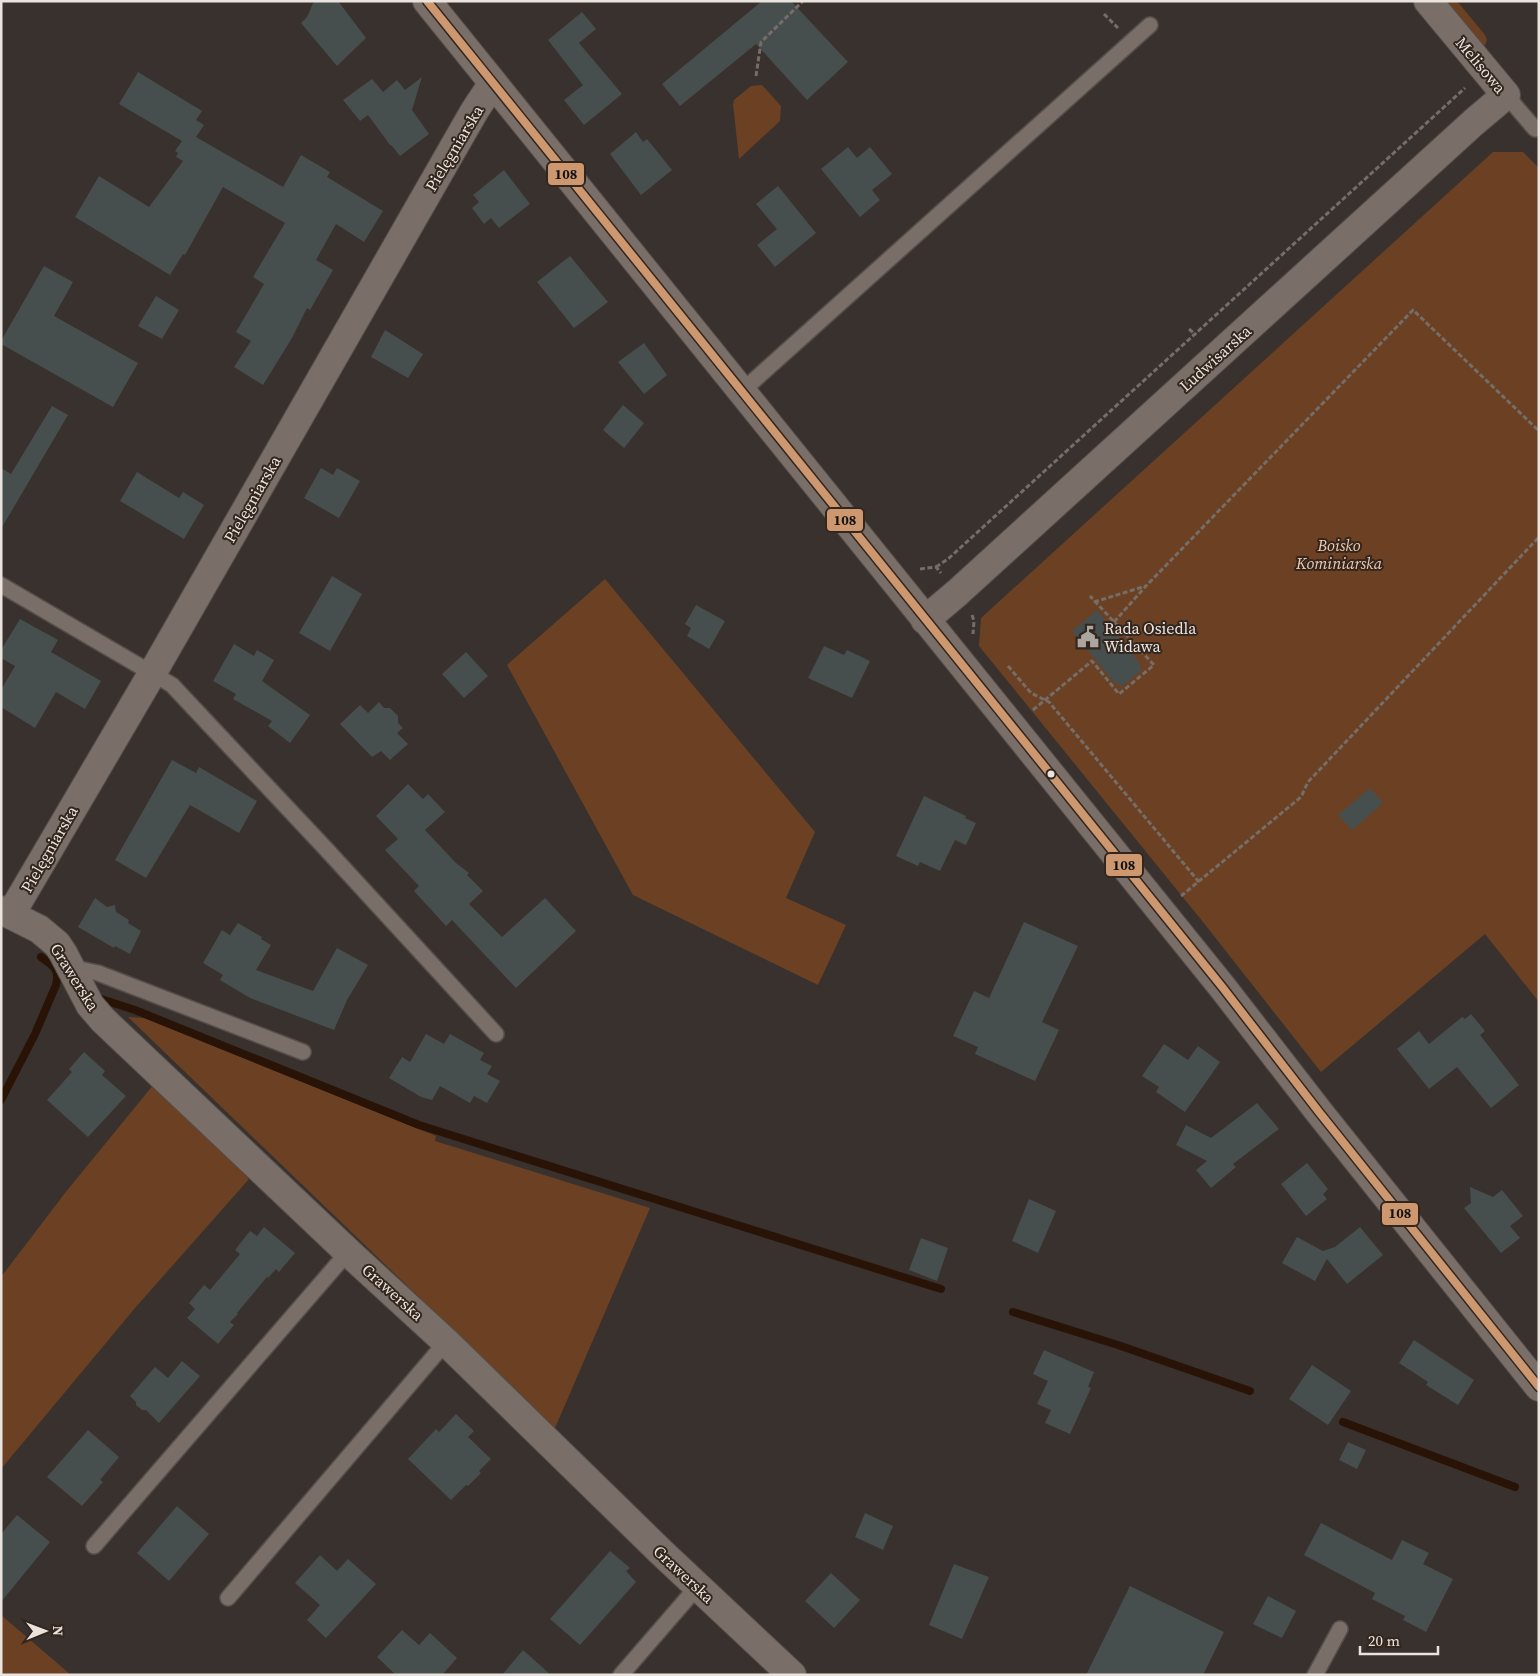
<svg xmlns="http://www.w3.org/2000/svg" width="1540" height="1676" font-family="'Source Serif 4',serif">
	<rect width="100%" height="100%" fill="#38312d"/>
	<g fill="#6c4123">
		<path d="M 1439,1 L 1457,1 L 1485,35 L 1487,40 L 1485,45 L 1479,49 Z"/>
		<path d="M 762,85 L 781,106 L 780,121 L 739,159 L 733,104 L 734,100 L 751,86 Z"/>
		<path d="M 1493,152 L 1523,152 L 1539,168 L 1539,1002 L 1485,934 L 1321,1072 L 1203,922 L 979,646 L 981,618 Z"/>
		<path d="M 605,579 L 815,832 L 786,898 L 846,925 L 818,985 L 633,895 L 507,665 Z"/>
		<path d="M 128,1017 L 144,1018 L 436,1136 L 435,1141 L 650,1208 L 555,1428 Z"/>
		<path d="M 154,1084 L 249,1179 L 135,1308 L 1,1469 L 1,1277 L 65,1193 Z"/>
		<path d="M 1,1615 L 71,1675 L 1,1675 Z"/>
	</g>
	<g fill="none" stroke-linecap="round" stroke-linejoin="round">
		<g stroke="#291306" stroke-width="8">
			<path d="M 95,997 L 135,1010 L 419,1125 L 941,1289"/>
			<path d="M 1,1100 L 35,1034 L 56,985 C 60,968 53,966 41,957"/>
			<path d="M 1013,1312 L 1118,1345 L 1250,1391"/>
			<path d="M 1343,1422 L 1515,1487"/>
		</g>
	</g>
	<g fill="#464f4e">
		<path d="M 314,1 L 338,1 L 366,38 L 337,66 L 301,23 L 307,17 Z"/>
		<path d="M 762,1 L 791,1 L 848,62 L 807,100 L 756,44 L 680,106 L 662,84 Z"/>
		<path d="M 582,12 L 596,29 L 579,43 L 622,94 L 584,125 L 564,100 L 583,85 L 548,40 Z"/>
		<path d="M 138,72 L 202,111 L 196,120 L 204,125 L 196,137 L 283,187 L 301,155 L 330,172 L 327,177 L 383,211 L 364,242 L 336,224 L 316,260 L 333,270 L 310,310 L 307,308 L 292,338 L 263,385 L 234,367 L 251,341 L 236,332 L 264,284 L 253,277 L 285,223 L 223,187 L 185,255 L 183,254 L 170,275 L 75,217 L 99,176 L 149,207 L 183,161 L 176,157 L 178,153 L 175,151 L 182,141 L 119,104 Z"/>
		<path d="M 422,77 L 412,110 L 429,134 L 400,156 L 392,146 L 390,145 L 368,115 L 360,121 L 343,100 L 372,79 L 383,92 L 397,80 L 405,90 Z"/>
		<path d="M 636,132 L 643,142 L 647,139 L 672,170 L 641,195 L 610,154 Z"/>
		<path d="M 848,147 L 857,158 L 870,147 L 892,174 L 872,190 L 880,200 L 860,217 L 821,169 Z"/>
		<path d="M 504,170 L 530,204 L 499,228 L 491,218 L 484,224 L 472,208 L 479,202 L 473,195 Z"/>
		<path d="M 778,186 L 816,233 L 775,267 L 757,245 L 777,229 L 756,204 Z"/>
		<path d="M 570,256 L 608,302 L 574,328 L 537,282 Z"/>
		<path d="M 44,266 L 73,282 L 54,316 L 138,363 L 113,407 L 1,344 L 1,341 Z"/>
		<path d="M 156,296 L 179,310 L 162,339 L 138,326 Z"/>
		<path d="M 385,330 L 423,354 L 408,378 L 371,357 Z"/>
		<path d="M 644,343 L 667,375 L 644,394 L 618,362 Z"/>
		<path d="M 623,405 L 644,423 L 624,448 L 603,430 Z"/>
		<path d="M 52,406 L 68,415 L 1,529 L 1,468 L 11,474 Z"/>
		<path d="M 321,468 L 333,475 L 337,468 L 360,481 L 339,518 L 304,498 Z"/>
		<path d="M 137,472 L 179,498 L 183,492 L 204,505 L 184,539 L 120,501 Z"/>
		<path d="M 332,576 L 362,594 L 330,651 L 299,633 Z"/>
		<path d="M 696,605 L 725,621 L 709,649 L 687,636 L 691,628 L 685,624 Z"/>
		<path d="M 1097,610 L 1141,665 L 1139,666 L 1142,670 L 1121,687 L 1118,683 L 1116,685 L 1072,631 Z"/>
		<path d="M 20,619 L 58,640 L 51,652 L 101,681 L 85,709 L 56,692 L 35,728 L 1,707 L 1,690 L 15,666 L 1,658 L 1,650 Z"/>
		<path d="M 234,644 L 254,656 L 257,650 L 274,660 L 262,681 L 310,715 L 290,743 L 268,726 L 272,721 L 233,699 L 236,694 L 213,681 Z"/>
		<path d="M 824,646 L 844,655 L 847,650 L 870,661 L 852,698 L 808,678 Z"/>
		<path d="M 466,652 L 488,676 L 464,698 L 442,674 Z"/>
		<path d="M 379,702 L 384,708 L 390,708 L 398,716 L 398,723 L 403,728 L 397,733 L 408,744 L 390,760 L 381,751 L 372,757 L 340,724 L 360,705 L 368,713 Z"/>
		<path d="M 172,760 L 196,773 L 199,767 L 257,801 L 239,833 L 190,805 L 146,878 L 115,860 Z"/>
		<path d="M 408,784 L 423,799 L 428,794 L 445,812 L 425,830 L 456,863 L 469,873 L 467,875 L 483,891 L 469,904 L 502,937 L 545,898 L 576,931 L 516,988 L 452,920 L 446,926 L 414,891 L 419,886 L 385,850 L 398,839 L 376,816 Z"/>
		<path d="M 1370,788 L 1383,803 L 1352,830 L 1338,815 Z"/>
		<path d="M 924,796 L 966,816 L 965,818 L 976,823 L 966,845 L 955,840 L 940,871 L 920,862 L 918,866 L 896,856 Z"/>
		<path d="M 95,898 L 107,907 L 115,905 L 116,912 L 129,920 L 128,923 L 141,931 L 130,954 L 115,946 L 114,948 L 78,927 Z"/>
		<path d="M 1024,922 L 1078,946 L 1042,1022 L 1059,1030 L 1035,1081 L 975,1054 L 978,1047 L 953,1036 L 974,991 L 989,998 Z"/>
		<path d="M 238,923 L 262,937 L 261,939 L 271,945 L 256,970 L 313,991 L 337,948 L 368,965 L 347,1000 L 334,1030 L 250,998 L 220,980 L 223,975 L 203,963 L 222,930 L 230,935 Z"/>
		<path d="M 1471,1014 L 1485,1031 L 1480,1035 L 1519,1085 L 1491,1108 L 1457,1067 L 1429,1089 L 1397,1049 L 1419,1031 L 1429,1044 L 1462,1017 L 1465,1019 Z"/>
		<path d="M 426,1034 L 444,1044 L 450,1034 L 484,1053 L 480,1060 L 492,1066 L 487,1074 L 500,1081 L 487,1103 L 474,1096 L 470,1103 L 440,1086 L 432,1100 L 421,1097 L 389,1078 L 402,1057 L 410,1062 Z"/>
		<path d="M 1164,1044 L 1188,1060 L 1198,1046 L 1220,1062 L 1185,1112 L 1156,1092 L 1159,1087 L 1142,1076 Z"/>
		<path d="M 84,1052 L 105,1071 L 102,1075 L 126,1096 L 88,1137 L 47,1100 L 72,1072 L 69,1069 Z"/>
		<path d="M 1257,1103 L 1279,1129 L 1233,1164 L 1236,1167 L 1211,1188 L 1196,1170 L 1207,1161 L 1176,1145 L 1186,1125 L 1211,1138 Z"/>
		<path d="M 1307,1163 L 1328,1189 L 1323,1194 L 1327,1199 L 1306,1216 L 1281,1184 Z"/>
		<path d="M 1470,1187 L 1493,1197 L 1502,1190 L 1523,1216 L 1510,1226 L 1520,1238 L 1501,1253 L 1464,1208 L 1471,1203 Z"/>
		<path d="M 1029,1199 L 1056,1211 L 1038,1253 L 1012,1241 Z"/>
		<path d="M 264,1227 L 295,1253 L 279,1272 L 276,1269 L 268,1278 L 267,1277 L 237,1313 L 238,1314 L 230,1322 L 234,1325 L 218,1344 L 187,1318 L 195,1309 L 189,1303 L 204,1285 L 210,1290 L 240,1254 L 235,1250 L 250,1231 L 257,1236 Z"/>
		<path d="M 1360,1227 L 1383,1255 L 1347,1284 L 1327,1259 L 1315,1281 L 1282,1263 L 1297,1237 L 1323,1251 L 1335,1247 Z"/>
		<path d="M 921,1238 L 948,1248 L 937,1281 L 909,1270 Z"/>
		<path d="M 1414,1340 L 1474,1380 L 1458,1405 L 1426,1385 L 1428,1382 L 1399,1363 Z"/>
		<path d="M 1044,1350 L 1094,1372 L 1088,1387 L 1091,1388 L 1070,1434 L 1045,1423 L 1051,1410 L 1037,1404 L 1048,1381 L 1033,1374 Z"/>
		<path d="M 182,1361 L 200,1376 L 159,1423 L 146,1410 L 142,1410 L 136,1405 L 136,1402 L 130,1396 L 155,1367 L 168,1378 Z"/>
		<path d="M 1312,1365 L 1351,1391 L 1328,1425 L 1289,1399 Z"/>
		<path d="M 456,1414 L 474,1431 L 468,1437 L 491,1459 L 479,1471 L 481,1473 L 468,1486 L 466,1485 L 451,1500 L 408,1459 L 436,1429 L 439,1432 Z"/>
		<path d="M 88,1430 L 119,1457 L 100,1480 L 103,1482 L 82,1506 L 47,1477 Z"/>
		<path d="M 1348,1442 L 1366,1450 L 1357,1469 L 1339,1460 Z"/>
		<path d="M 177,1506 L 209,1534 L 169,1581 L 137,1553 Z"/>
		<path d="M 865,1513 L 893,1526 L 883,1550 L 855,1537 Z"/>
		<path d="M 17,1515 L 50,1542 L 1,1602 L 1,1534 Z"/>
		<path d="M 1321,1523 L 1392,1560 L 1402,1540 L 1429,1553 L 1423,1564 L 1453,1579 L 1426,1632 L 1403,1620 L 1405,1616 L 1372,1599 L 1375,1593 L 1304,1555 Z"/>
		<path d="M 610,1551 L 630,1568 L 626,1571 L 636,1582 L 580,1645 L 550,1619 Z"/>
		<path d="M 320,1555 L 337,1571 L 348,1559 L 376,1584 L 326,1638 L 307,1620 L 320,1605 L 295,1583 Z"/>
		<path d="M 954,1564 L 989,1577 L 962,1639 L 929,1625 Z"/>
		<path d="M 831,1573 L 860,1600 L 834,1628 L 805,1601 Z"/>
		<path d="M 1130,1586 L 1224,1632 L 1203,1675 L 1086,1675 Z"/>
		<path d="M 1268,1596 L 1296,1611 L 1282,1638 L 1253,1624 Z"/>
		<path d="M 402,1630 L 419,1645 L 430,1633 L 457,1658 L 442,1675 L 396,1675 L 377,1657 Z"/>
		<path d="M 523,1650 L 551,1675 L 502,1675 Z"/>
	</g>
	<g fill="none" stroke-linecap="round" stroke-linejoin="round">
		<g stroke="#544e4a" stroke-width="18">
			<g id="service">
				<path d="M 1506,95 L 1535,129"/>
				<path d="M 741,392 L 1150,25"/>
				<path d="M 1,585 L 172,685 L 326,849 L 496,1034"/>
				<path d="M 73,971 L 84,970 L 98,973 L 303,1052"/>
				<path d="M 94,1546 L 348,1252"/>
				<path d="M 228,1598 L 446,1342"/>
				<path d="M 621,1675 L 698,1586"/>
				<path d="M 1315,1675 L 1340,1629"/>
			</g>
		</g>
		<g stroke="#544e4a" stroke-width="30">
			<g id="minor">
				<path d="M 925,620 L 957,593 L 1474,122 L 1506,95 L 1428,1"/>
				<path d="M 1,910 L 39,929 L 57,944 L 63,953 L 90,1005 L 103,1020 L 348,1252 L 446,1342 L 661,1552 L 792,1675"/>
				<path d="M 11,914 L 153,672 L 475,110 L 493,83"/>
			</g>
		</g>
		<g stroke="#544e4a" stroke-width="30">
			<path id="tertiary" d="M 427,1 L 1223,988 L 1319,1112 L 1539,1387"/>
		</g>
		<g stroke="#756d68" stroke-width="3" stroke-dasharray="5 2.5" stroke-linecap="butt">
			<path d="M 1104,14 L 1118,28"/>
			<path d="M 756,76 L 761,42 L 803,1"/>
			<path d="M 1189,329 L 1196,335"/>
			<path d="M 936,567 L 948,559 L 1465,88"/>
			<path d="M 920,569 L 936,567 L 941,573"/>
			<path d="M 1094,602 L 1146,586"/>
			<path d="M 972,615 L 974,621 L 973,634"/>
			<path d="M 1114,622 L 1146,586 L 1413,310 L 1539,431"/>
			<path d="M 1008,666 L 1031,693 L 1049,702 L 1199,882"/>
			<path d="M 1033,710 L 1092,661 L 1119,694 L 1154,665 L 1090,596"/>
			<path d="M 1181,896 L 1301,797 L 1308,782 L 1539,537"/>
		</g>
		<use href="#service" stroke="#796e68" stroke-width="15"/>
		<use href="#minor" stroke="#796e68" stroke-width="28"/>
		<use href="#tertiary" stroke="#796e68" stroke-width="28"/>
		<g stroke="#33261e" stroke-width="11">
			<path id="bus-1" d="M 427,1 L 1223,988 L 1319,1112 L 1539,1387"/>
		</g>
		<use href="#bus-1" stroke="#cd976f" stroke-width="8"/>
	</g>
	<defs>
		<g id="civic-bare" transform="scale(1.725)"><path d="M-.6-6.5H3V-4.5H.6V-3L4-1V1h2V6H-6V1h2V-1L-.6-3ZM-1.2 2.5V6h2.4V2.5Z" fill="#aca5a0" stroke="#33261e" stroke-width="2.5" paint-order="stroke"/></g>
	</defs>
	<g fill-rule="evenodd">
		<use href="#civic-bare" x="1088" y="637"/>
	</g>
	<circle fill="#ebe3de" stroke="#33261e" stroke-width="2" cx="1051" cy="774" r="4.5"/>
	<g text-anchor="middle" stroke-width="4" stroke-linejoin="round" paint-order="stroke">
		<g font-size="16" fill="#ebe3de" stroke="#33261e">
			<text transform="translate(1481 65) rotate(50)" y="6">Melisowa</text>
			<text transform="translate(454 148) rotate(-59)" y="6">Pielęgniarska</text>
			<text transform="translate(1215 358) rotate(-42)" y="6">Ludwisarska</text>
			<text transform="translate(252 499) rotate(-60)" y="6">Pielęgniarska</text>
			<text transform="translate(49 849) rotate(-60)" y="6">Pielęgniarska</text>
			<text transform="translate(75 977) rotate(58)" y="6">Grawerska</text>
			<text transform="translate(393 1292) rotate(42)" y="6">Grawerska</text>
			<text transform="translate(684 1574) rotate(43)" y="6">Grawerska</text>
		</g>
		<g font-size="16" font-style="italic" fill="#f2c9af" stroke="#33261e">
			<text x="1339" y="551">Boisko<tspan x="1339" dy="18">Kominiarska</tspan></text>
		</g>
		<g font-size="16" fill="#ebe3de" stroke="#33261e" text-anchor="start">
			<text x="1104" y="634">Rada Osiedla<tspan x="1104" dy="18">Widawa</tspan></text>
		</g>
	</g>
	<g stroke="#33261e" stroke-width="2">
		<rect x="547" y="162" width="38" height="24" rx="5" fill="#cd976f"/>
		<rect x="826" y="508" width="38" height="24" rx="5" fill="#cd976f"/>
		<rect x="1105" y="853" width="38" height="24" rx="5" fill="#cd976f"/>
		<rect x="1381" y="1202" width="38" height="24" rx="5" fill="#cd976f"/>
	</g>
	<g font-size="14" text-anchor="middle" font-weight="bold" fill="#111">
		<text x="566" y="179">108</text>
		<text x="845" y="525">108</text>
		<text x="1124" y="870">108</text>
		<text x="1400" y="1218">108</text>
	</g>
	<rect width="1540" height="1676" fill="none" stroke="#ebe3de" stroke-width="5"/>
	<g transform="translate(45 1631) rotate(89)" stroke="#33261e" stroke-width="4" paint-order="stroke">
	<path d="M0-4L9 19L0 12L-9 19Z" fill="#ebe3de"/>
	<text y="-8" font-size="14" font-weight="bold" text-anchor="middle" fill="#ebe3de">N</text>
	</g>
	<path d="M1360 1646v8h78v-8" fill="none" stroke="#ebe3de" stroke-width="2.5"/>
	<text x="1368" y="1646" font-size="15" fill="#ebe3de" stroke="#33261e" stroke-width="4" paint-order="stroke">20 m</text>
</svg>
